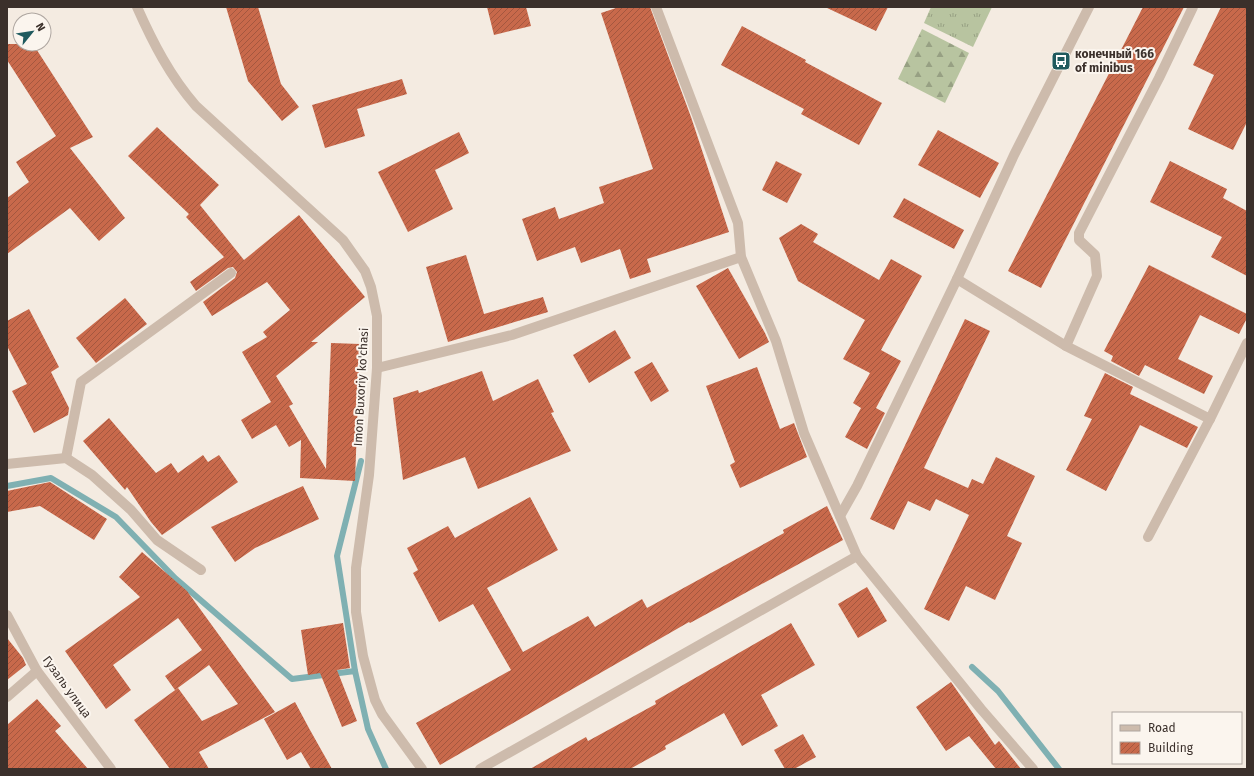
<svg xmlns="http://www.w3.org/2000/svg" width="1254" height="776" font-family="'Fira Sans',sans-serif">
	<defs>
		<pattern id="grass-tufts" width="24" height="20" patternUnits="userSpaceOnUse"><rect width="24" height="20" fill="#b8c4a0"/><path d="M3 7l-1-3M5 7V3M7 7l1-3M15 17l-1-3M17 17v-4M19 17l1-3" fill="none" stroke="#97a083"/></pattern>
		<pattern id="forest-firs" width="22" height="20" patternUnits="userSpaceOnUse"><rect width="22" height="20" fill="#b8c4a0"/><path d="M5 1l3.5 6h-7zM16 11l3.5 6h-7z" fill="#97a083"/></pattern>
		<pattern id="building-hatch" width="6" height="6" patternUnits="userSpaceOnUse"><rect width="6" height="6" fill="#c8694b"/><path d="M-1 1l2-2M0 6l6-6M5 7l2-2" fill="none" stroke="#a4573f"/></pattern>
	</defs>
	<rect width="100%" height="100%" fill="#f4ebe1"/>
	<path fill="url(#grass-tufts)" d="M 931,7 L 992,7 L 973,47 L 924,23 Z"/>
	<path fill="url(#forest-firs)" d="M 922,29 L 969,53 L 945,103 L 898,79 Z"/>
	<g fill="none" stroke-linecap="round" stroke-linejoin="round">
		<g stroke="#7fb0b2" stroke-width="6">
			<path d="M 7,486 L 51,478 L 116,517 L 175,578 L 292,679 L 355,671 L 368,729 L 386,769"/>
			<path d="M 972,667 L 998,691 L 1059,769"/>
			<path d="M 355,671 L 337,556 L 361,461"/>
		</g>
	</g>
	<g fill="url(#building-hatch)">
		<path d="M 226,7 L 258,7 L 281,84 L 299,107 L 282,121 L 248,81 Z"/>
		<path d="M 487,7 L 526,7 L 531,26 L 494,35 Z"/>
		<path d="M 619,7 L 650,7 L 691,117 L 729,232 L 647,259 L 651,272 L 630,279 L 620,249 L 581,263 L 575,247 L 537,261 L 522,219 L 555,207 L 559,219 L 604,203 L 599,187 L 653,169 L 601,13 Z"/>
		<path d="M 825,7 L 888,7 L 876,31 Z"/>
		<path d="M 1143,7 L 1184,7 L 1041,288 L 1008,271 Z"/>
		<path d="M 1221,7 L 1247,7 L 1247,122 L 1233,150 L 1188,129 L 1214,75 L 1193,65 Z"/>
		<path d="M 742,26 L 806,60 L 805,62 L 882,103 L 859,145 L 801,114 L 804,109 L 721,65 Z"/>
		<path d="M 7,44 L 33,44 L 93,137 L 70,148 L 125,218 L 99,241 L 70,208 L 7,254 L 7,198 L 29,182 L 16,162 L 56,136 L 7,60 Z"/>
		<path d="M 402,79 L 407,94 L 357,109 L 365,136 L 325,148 L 312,105 Z"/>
		<path d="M 157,127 L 219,185 L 200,205 L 244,260 L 299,215 L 365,297 L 311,342 L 318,342 L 276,376 L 293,404 L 289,406 L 326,469 L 331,343 L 360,344 L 355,481 L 300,478 L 301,440 L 289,447 L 276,425 L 252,439 L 241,420 L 271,402 L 242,352 L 267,337 L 263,332 L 290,310 L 267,282 L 212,316 L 203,302 L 235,278 L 237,272 L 233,267 L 228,268 L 196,291 L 190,282 L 224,257 L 186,217 L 189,214 L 128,156 Z"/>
		<path d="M 938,130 L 999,163 L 980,198 L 918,165 Z"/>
		<path d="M 459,132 L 469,153 L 435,170 L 453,209 L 408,232 L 378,172 Z"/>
		<path d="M 776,161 L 802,174 L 787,203 L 762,190 Z"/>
		<path d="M 1170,161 L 1227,189 L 1223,198 L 1247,211 L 1247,276 L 1211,257 L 1222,237 L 1150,202 Z"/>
		<path d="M 904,198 L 964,230 L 954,249 L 893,217 Z"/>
		<path d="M 801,224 L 818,234 L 813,242 L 879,280 L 891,259 L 922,276 L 881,350 L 901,361 L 876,408 L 885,413 L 867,449 L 845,437 L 861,408 L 853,403 L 870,373 L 843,359 L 865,320 L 798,281 L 779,238 Z"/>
		<path d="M 466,255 L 484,314 L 543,297 L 548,312 L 448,342 L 426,267 Z"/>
		<path d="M 1149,265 L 1247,314 L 1247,318 L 1239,334 L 1200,315 L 1178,359 L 1213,376 L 1204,394 L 1145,365 L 1139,376 L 1111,361 L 1113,356 L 1104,351 Z"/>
		<path d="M 728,268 L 765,333 L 769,342 L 739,359 L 696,286 Z"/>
		<path d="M 125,298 L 147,324 L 96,363 L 76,338 Z"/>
		<path d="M 29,309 L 59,367 L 51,372 L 69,408 L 68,415 L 34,433 L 12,391 L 27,384 L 7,346 L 7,321 Z"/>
		<path d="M 965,319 L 990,331 L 924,468 L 968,488 L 972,479 L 983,484 L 996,457 L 1035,476 L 1007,536 L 1022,543 L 995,600 L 966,586 L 949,621 L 924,609 L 969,515 L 936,499 L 930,511 L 908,501 L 894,530 L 870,519 Z"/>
		<path d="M 615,330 L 631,358 L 589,383 L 573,355 Z"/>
		<path d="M 652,362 L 669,391 L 651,402 L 634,372 Z"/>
		<path d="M 757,367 L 780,429 L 794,423 L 807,457 L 740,488 L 730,465 L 735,462 L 706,386 Z"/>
		<path d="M 482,371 L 493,401 L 538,379 L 554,412 L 551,413 L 571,451 L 478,489 L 465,457 L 403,480 L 393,398 L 418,390 L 419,393 Z"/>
		<path d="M 1105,373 L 1133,387 L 1130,394 L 1198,427 L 1187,448 L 1140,425 L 1106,491 L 1066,470 L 1092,419 L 1084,416 Z"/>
		<path d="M 109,418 L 156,473 L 171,463 L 178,473 L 203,455 L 208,462 L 219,455 L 238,482 L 162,535 L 151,522 L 127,487 L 125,490 L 83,441 Z"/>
		<path d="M 50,482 L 107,519 L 94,540 L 40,506 L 7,512 L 7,491 Z"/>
		<path d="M 303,486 L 319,519 L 255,548 L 235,562 L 211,527 Z"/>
		<path d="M 530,497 L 558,550 L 487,588 L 523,652 L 588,616 L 595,627 L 642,599 L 647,608 L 784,533 L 783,530 L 827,506 L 843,540 L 690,623 L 689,622 L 440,765 L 416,723 L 511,670 L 473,604 L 439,622 L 413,573 L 418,570 L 407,548 L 448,526 L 455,538 Z"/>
		<path d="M 142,552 L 187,591 L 275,712 L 199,752 L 209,769 L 170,769 L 134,720 L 178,688 L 202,721 L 238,704 L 209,665 L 175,690 L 165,676 L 202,650 L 178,618 L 113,665 L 131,690 L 106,709 L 65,651 L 140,597 L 119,577 Z"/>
		<path d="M 867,587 L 887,621 L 858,638 L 838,604 Z"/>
		<path d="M 343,623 L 350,668 L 337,670 L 357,721 L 342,727 L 320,673 L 308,675 L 301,630 Z"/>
		<path d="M 791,623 L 815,665 L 761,695 L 778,726 L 742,746 L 724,713 L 665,746 L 666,749 L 630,769 L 530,769 L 586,737 L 588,741 L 656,704 L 655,701 Z"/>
		<path d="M 7,638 L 23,658 L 26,665 L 7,680 Z"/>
		<path d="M 951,682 L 995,745 L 999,741 L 1021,769 L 996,769 L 969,736 L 946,751 L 916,707 Z"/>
		<path d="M 37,699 L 61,726 L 55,731 L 88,769 L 7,769 L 7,725 Z"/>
		<path d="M 295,702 L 310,730 L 332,769 L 311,769 L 301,752 L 287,760 L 264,719 Z"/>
		<path d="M 803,734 L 816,757 L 794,769 L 785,769 L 774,750 Z"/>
	</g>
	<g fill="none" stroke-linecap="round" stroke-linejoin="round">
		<g stroke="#cdbbac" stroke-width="10">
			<path d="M 137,7 C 153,43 170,76 196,106 L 343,240 L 365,271 L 371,287 L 377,316 L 377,368 L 369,475 L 356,568 L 356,612 L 363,656 L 375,700 L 382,714 L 422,769"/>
			<path d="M 656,7 L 738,223 L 741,257 L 776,341 L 804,433 L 857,556 L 981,709 L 1033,769"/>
			<path d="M 957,279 L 1066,346 L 1210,419 L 1247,343"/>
			<path d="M 1066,346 L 1097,276 L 1095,255 L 1079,240 L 1079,233 L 1159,78 L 1193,7"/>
			<path d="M 377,368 L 512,335 L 741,257"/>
			<path d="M 66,458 L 81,382 L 231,273"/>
			<path d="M 7,464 L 66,458 L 92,475 L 131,510 L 157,540 L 201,570"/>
			<path d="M 840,516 L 857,486 L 957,279 L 1014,155 L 1089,7"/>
			<path d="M 1148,537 L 1210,419"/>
			<path d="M 7,615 L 37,671 L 111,769"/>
			<path d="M 7,697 L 37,671"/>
			<path d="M 480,769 L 857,556"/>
		</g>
	</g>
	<defs>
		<g id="bus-square" transform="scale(1)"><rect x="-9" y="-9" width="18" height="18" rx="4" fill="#1f5a5e" stroke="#fbf5ee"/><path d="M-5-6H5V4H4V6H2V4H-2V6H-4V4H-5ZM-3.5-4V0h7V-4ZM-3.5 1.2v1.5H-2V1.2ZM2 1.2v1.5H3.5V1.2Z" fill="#fff"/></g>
	</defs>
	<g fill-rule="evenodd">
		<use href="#bus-square" x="1061" y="61"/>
	</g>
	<g text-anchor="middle" stroke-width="4" stroke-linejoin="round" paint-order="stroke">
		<g font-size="12" font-weight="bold" fill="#3b302b" stroke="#fbf5ee" text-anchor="start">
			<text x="1075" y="58">конечный 166<tspan x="1075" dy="14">of minibus</tspan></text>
		</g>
		<g font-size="12" fill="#3b302b" stroke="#fbf5ee">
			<text transform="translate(361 387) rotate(-87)" y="4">Imon Buxoriy ko'chasi</text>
			<text transform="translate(67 687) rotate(54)" y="4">Гузаль улица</text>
		</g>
	</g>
	<rect width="1254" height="776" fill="none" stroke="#3b302b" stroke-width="16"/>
	<rect x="1112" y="712" width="130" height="52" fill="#fbf5ee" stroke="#aea6a0"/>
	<rect x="1120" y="725" width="20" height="6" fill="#cdbbac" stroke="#aea6a0"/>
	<text x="1148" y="732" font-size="12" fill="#3b302b">Road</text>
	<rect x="1120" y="742" width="20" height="12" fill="url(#building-hatch)" stroke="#aea6a0"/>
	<text x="1148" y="752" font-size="12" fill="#3b302b">Building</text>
	<g transform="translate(32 32) rotate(60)"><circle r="19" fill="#fbf5ee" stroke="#aea6a0"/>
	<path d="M0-3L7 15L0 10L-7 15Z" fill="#1f5a5e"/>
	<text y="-6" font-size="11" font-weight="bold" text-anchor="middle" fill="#3b302b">N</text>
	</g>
</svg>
